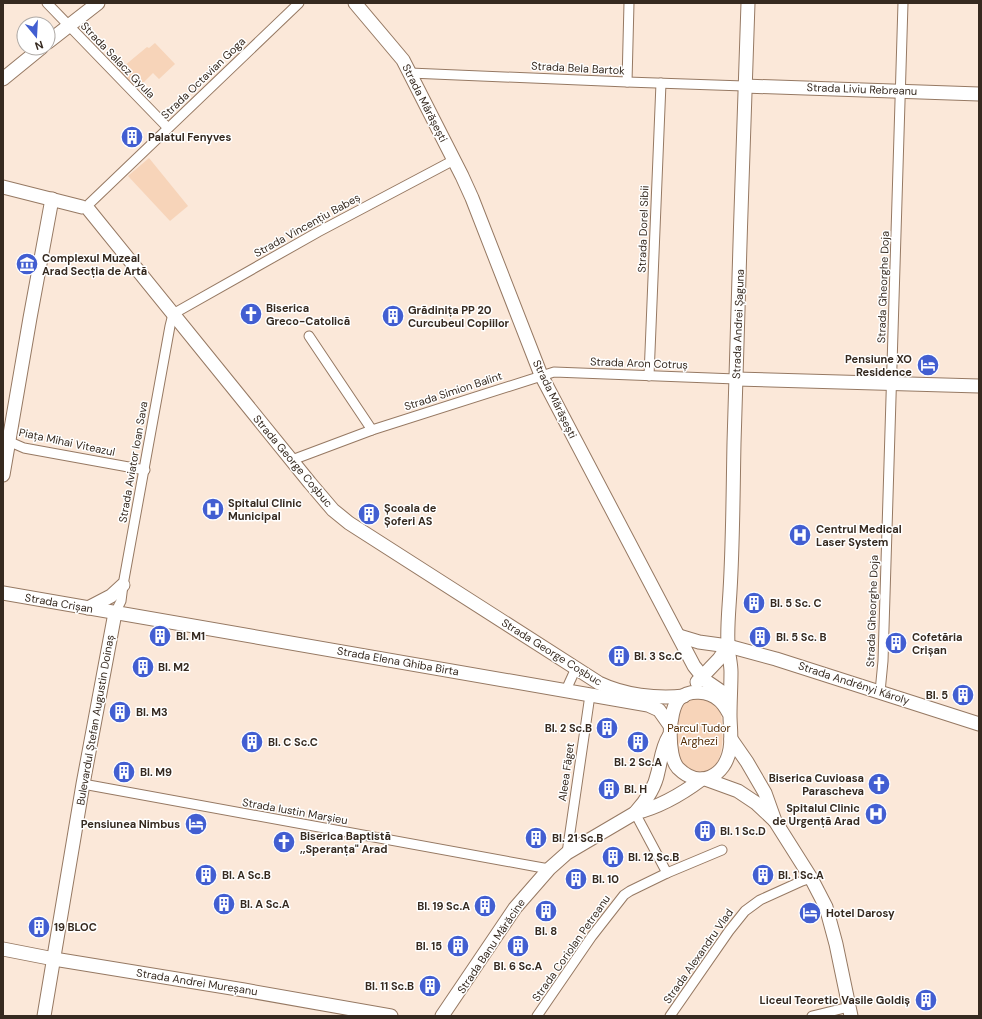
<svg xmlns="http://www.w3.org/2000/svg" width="982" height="1019" font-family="'DM Sans',sans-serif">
	<rect width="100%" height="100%" fill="#fbe8d9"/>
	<g fill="#f7d4b9">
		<path d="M 155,43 L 175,64 L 159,79 L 153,73 L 136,90 L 118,71 L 147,47 L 149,48 Z"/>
		<path d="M 149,158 L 188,206 L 170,221 L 128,176 Z"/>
		<path d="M 690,699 L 709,699 L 720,710 L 721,713 C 723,731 727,771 701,772 C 695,772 685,769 681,764 C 674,755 676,720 680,710 C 681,705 685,701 690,699 Z"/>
	</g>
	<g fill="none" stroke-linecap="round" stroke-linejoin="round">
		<g stroke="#967963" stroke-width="11">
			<g id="street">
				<path d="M 47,3 L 168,128"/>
				<path d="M 410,73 L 627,82 L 744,86"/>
				<path d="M 627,82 L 629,3"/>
				<path d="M 89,204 L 299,3"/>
				<path d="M 309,336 L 372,430"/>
				<path d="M 649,376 L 661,83"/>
				<path d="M 3,441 L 8,441 L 24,448 L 145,470"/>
				<path d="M 292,460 L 372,430 L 554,372 L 736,379"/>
				<path d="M 115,613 L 121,601 L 123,585 L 170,326 L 173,314 L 318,232 L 454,160"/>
				<path d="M 566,690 L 576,668"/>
				<path d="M 880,692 L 883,661 L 903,3"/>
				<path d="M 83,784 L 549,869"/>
				<path d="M 635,813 L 667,873"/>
				<path d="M 567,853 L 590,695"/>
				<path d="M 537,1016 L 592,936 L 624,895 L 630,891 L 667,873 L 722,850"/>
				<path d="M 670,1016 L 729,931 L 745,911 L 760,900 L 802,881 L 811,878"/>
				<path d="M 812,1016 L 849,1007"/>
			</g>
		</g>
		<g stroke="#967963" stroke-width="15">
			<g id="secondary">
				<path d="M 355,3 L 403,60 L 462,176 L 472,198 L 541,375 L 694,666 L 706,681 L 725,694"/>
				<path d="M 48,42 L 98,3"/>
				<path d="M 3,79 L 41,48"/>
				<path d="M 744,86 L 979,94"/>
				<path d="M 3,187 L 82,207"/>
				<path d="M 89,210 L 310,483 L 333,510 L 349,523 L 599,683 C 624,695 656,699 684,696"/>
				<path d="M 736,379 L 979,386"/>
				<path d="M 3,475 L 30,318 L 52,199"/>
				<path d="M 3,593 L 648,705 L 659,710 L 671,727"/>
				<path d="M 88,608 L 111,596 L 123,585"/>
				<path d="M 679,636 L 699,642 L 728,646 L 776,659 L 979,724"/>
				<path d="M 697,682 L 719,659 L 728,646"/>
				<path d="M 730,715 C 727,710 724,704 719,700 C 709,691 689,689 679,699 C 668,711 667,756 678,768 C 700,790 725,776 730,749 C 732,737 730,727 730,715 C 730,701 731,687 731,672 C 731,663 728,653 728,644 C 727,627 729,609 730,591 C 733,542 733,492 734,443 C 739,296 742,150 748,3"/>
				<path d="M 731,739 L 747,762 L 765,793 L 775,821 L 811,878 L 826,907 L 836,944 L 851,1016"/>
				<path d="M 705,779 L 738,791 L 756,803 L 774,820"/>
				<path d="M 635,813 C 660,807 682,794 702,779"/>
				<path d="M 3,949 L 54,959 L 244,990 L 391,1016"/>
				<path d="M 44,1016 L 83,784 L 115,613"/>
				<path d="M 442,1016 L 515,908 L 549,869 L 567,853 L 635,813 C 646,801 655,788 658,772 C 661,760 662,747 669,736"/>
			</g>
		</g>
		<use href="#street" stroke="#fff" stroke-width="9"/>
		<use href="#secondary" stroke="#fff" stroke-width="13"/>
	</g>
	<defs>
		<g id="building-disc" transform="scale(1.15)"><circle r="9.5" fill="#425ed1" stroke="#fff"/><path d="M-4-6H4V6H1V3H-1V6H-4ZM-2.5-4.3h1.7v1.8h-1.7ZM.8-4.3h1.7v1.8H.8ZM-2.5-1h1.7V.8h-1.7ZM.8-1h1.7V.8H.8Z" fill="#fff"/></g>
		<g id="museum-disc" transform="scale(1.15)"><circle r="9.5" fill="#425ed1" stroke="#fff"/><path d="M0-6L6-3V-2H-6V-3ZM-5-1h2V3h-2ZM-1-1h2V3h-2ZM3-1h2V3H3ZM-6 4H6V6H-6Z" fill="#fff"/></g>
		<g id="church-disc" transform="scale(1.15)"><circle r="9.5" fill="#425ed1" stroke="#fff"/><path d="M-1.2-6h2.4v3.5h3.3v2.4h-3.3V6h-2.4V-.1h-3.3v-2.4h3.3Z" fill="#fff"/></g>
		<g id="hotel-disc" transform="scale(1.15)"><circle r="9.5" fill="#425ed1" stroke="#fff"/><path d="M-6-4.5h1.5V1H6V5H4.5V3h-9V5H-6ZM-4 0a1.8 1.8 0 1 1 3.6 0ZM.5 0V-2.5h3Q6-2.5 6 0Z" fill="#fff"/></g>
		<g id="hospital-disc" transform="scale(1.15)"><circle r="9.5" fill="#425ed1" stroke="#fff"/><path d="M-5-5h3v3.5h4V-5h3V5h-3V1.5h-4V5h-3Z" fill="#fff"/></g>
	</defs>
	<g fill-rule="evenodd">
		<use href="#building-disc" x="132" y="137"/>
		<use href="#museum-disc" x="27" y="264"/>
		<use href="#church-disc" x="251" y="314"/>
		<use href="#building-disc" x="393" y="316"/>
		<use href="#hotel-disc" x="928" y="365"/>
		<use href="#hospital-disc" x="213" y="509"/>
		<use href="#building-disc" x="369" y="514"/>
		<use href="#hospital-disc" x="800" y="535"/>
		<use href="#building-disc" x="754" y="603"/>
		<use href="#building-disc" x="160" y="636"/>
		<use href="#building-disc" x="760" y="637"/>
		<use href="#building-disc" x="896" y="643"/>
		<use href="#building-disc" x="619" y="656"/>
		<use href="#building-disc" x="143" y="667"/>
		<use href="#building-disc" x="963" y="695"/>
		<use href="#building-disc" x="120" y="712"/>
		<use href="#building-disc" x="607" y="728"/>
		<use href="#building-disc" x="252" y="742"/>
		<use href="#building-disc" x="638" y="742"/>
		<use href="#building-disc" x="124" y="772"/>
		<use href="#church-disc" x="879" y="784"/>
		<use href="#building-disc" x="609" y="789"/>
		<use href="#hospital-disc" x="876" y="814"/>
		<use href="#hotel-disc" x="196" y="824"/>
		<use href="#building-disc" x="705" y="831"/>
		<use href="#building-disc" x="536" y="838"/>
		<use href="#church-disc" x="284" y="842"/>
		<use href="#building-disc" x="613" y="857"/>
		<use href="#building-disc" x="206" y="875"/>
		<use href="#building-disc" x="763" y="875"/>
		<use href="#building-disc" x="576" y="879"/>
		<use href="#building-disc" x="224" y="904"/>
		<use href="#building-disc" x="485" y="906"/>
		<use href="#building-disc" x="546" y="911"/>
		<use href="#hotel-disc" x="810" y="913"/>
		<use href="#building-disc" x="39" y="927"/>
		<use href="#building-disc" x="458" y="946"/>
		<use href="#building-disc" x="518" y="946"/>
		<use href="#building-disc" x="430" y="986"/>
		<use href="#building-disc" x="926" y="1000"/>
	</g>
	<g text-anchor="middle" stroke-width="3" stroke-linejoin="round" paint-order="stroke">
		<g font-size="11" fill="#362a20" stroke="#fff">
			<text transform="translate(118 60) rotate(46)" y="4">Strada Salacz Gyula</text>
			<text transform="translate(578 68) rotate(3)" y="4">Strada Bela Bartok</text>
			<text transform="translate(203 78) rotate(-44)" y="4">Strada Octavian Goga</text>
			<text transform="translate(862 89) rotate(2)" y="4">Strada Liviu Rebreanu</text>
			<text transform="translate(425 103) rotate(63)" y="4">Strada Mărășești</text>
			<text transform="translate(307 225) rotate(-29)" y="4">Strada Vincențiu Babeș</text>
			<text transform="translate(643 229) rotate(-88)" y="4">Strada Dorel Sibii</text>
			<text transform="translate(883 287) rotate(-88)" y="4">Strada Gheorghe Doja</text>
			<text transform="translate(738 324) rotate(-88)" y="4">Strada Andrei Șaguna</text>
			<text transform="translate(639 363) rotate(2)" y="4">Strada Aron Cotruș</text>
			<text transform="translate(453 391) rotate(-18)" y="4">Strada Simion Balint</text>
			<text transform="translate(555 399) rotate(64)" y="4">Strada Mărășești</text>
			<text transform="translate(67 442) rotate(12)" y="4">Piața Mihai Viteazul</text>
			<text transform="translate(293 461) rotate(50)" y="4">Strada George Coșbuc</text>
			<text transform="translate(133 462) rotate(-80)" y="4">Strada Aviator Ioan Sava</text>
			<text transform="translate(59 603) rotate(10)" y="4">Strada Crișan</text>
			<text transform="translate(872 611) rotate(-88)" y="4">Strada Gheorghe Doja</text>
			<text transform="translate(552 652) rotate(32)" y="4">Strada George Coșbuc</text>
			<text transform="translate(398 661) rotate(10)" y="4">Strada Elena Ghiba Birta</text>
			<text transform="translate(854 683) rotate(18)" y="4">Strada Andrényi Károly</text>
			<text transform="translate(95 720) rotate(-80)" y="4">Bulevardul Ștefan Augustin Doinaș</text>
			<text transform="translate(566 772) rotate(-82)" y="4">Aleea Făget</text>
			<text transform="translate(295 811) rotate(10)" y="4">Strada Iustin Marșieu</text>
			<text transform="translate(491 946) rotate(-56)" y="4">Strada Banu Mărăcine</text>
			<text transform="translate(571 948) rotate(-55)" y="4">Strada Coriolan Petreanu</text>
			<text transform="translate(698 956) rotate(-55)" y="4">Strada Alexandru Vlad</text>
			<text transform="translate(197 982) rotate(9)" y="4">Strada Andrei Mureșanu</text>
		</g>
		<g font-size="11" font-weight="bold" fill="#362a20" stroke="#fff" text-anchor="start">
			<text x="148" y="141">Palatul Fenyves</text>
			<text x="42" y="262">Complexul Muzeal<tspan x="42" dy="13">Arad Secția de Artă</tspan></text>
			<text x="266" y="312">Biserica<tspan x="266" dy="13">Greco-Catolică</tspan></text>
			<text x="408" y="314">Grădinița PP 20<tspan x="408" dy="13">Curcubeul Copiilor</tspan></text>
			<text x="912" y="363" text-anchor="end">Pensiune XO<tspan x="912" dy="13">Residence</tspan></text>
			<text x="228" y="507">Spitalul Clinic<tspan x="228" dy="13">Municipal</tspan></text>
			<text x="384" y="512">Școala de<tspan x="384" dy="13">Șoferi AS</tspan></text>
			<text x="816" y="533">Centrul Medical<tspan x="816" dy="13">Laser System</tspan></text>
			<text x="770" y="607">Bl. 5 Sc. C</text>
			<text x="176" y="640">Bl. M1</text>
			<text x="776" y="641">Bl. 5 Sc. B</text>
			<text x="912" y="641">Cofetăria<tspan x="912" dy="13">Crișan</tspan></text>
			<text x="634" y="660">Bl. 3 Sc.C</text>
			<text x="158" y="671">Bl. M2</text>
			<text x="948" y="699" text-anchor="end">Bl. 5</text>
			<text x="136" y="716">Bl. M3</text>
			<text x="592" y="732" text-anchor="end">Bl. 2 Sc.B</text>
			<text x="268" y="746">Bl. C Sc.C</text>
			<text x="638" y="766" text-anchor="middle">Bl. 2 Sc.A</text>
			<text x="140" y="776">Bl. M9</text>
			<text x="864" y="782" text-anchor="end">Biserica Cuvioasa<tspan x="864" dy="13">Parascheva</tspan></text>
			<text x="624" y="793">Bl. H</text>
			<text x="860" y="812" text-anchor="end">Spitalul Clinic<tspan x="860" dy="13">de Urgență Arad</tspan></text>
			<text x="180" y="828" text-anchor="end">Pensiunea Nimbus</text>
			<text x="720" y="835">Bl. 1 Sc.D</text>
			<text x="300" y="840">Biserica Baptistă<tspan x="300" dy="13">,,Speranța" Arad</tspan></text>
			<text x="552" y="842">Bl. 21 Sc.B</text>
			<text x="628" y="861">Bl. 12 Sc.B</text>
			<text x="222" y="879">Bl. A Sc.B</text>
			<text x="778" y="879">Bl. 1 Sc.A</text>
			<text x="592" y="883">Bl. 10</text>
			<text x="240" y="908">Bl. A Sc.A</text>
			<text x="470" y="910" text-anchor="end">Bl. 19 Sc.A</text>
			<text x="826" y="917">Hotel Darosy</text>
			<text x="54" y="931">19 BLOC</text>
			<text x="546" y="935" text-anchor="middle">Bl. 8</text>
			<text x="442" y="950" text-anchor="end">Bl. 15</text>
			<text x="518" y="970" text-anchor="middle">Bl. 6 Sc.A</text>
			<text x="414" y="990" text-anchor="end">Bl. 11 Sc.B</text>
			<text x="910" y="1004" text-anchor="end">Liceul Teoretic Vasile Goldiș</text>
		</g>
		<g font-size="11" fill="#532c04" stroke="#fff">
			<text x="699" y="732">Parcul Tudor<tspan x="699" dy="13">Arghezi</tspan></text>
		</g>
	</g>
	<rect width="982" height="1019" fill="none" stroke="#362a20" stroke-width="8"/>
	<g transform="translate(36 36) rotate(162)"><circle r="19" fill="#ffffff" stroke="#afaaa6"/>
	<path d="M0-3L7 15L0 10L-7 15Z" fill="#425ed1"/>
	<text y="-6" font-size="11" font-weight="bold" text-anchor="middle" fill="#362a20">N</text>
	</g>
</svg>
